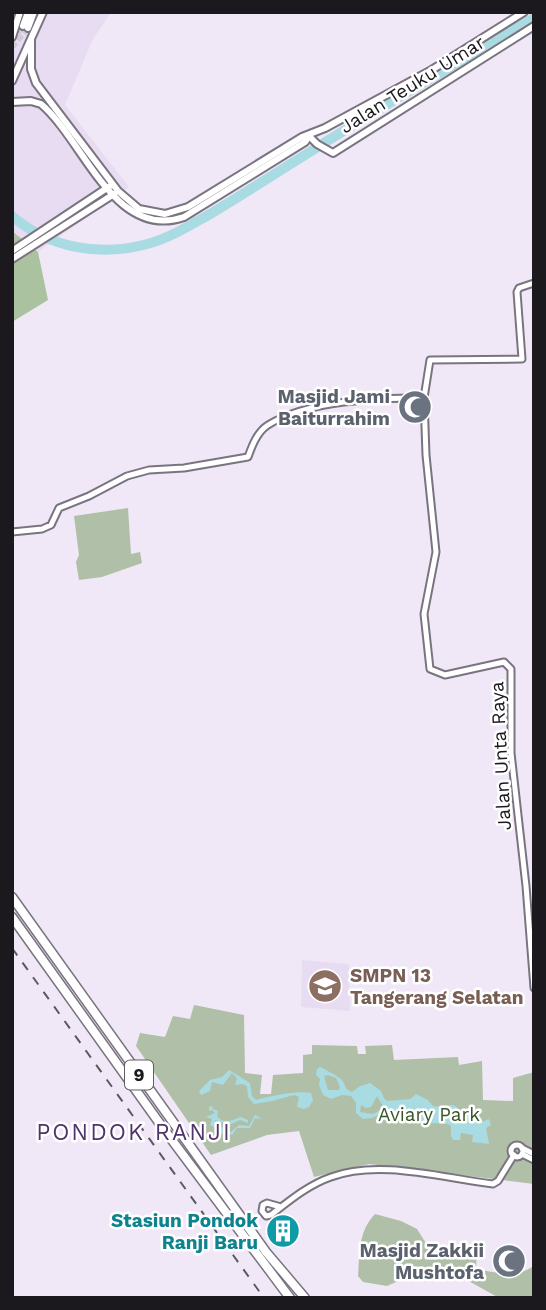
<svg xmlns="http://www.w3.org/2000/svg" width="546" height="1310" font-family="'Work Sans',sans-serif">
	<rect width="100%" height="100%" fill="#f0e8f7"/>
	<g fill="#e7dcf1">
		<path d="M 12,12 L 111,12 L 92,41 L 65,105 L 129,187 L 38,252 L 12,231 Z"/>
		<path d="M 302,960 L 349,964 L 350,1011 L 301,1007 Z"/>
	</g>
	<g fill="#b0bfa8">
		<path d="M 128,508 L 131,554 L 140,552 L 142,563 L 102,577 L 79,580 L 76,562 L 79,555 L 74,516 Z"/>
		<path d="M 194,1005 L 244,1015 L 245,1073 L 262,1075 L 260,1094 L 271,1094 L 273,1075 L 303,1073 L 303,1055 L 312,1054 L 312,1045 L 357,1046 L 358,1054 L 366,1054 L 365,1046 L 392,1045 L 394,1060 L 458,1057 L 459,1065 L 482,1061 L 483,1100 L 513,1101 L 513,1078 L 534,1072 L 534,1184 L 369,1164 L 314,1177 L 299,1131 L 267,1135 L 211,1155 L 136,1046 L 140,1033 L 165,1037 L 173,1016 L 190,1019 Z"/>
		<path d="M 375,1214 L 401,1221 L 417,1229 L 429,1248 L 456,1254 L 477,1250 L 476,1269 C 493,1272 520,1279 534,1265 L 534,1298 L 499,1298 L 467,1280 L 431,1272 L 414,1274 L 387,1286 L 363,1282 L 358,1276 C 360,1252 358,1232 375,1214 Z"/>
	</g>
	<path fill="#abc2a0" d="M 12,231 L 38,252 L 48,300 L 12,322 Z"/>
	<g fill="#a9dbe3" fill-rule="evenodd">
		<path d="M 320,1067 C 323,1068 339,1077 341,1079 C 347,1085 343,1089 352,1092 L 360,1086 L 370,1083 L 381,1091 L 384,1098 L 387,1101 L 410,1099 L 416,1094 L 428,1100 L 433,1106 C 446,1109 452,1099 461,1112 L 472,1113 L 473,1117 L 482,1122 L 489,1119 L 491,1125 L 486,1128 L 489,1144 L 472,1142 L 473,1135 L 461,1133 L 460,1140 L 453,1140 L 451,1136 L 451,1126 L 447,1124 L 413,1122 L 382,1113 L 372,1118 L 363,1119 L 356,1113 L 356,1103 L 351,1096 L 342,1095 L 331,1099 L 323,1095 L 319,1085 L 320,1079 L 316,1075 L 317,1069 ZM 328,1075 L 336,1078 L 340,1087 L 339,1090 L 328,1090 L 324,1076 ZM 377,1096 L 384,1108 L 373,1114 L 360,1112 L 361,1105 L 366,1108 L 371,1107 Z"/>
		<path d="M 229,1070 L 250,1083 L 252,1096 L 256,1100 C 269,1096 298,1090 311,1093 L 313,1100 L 309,1107 L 304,1109 L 297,1107 L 299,1097 L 294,1095 L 272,1101 L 254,1104 L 248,1097 L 247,1086 L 242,1084 L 235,1085 L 237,1078 L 232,1073 L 223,1085 L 212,1082 L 210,1091 L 201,1095 L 199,1091 L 210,1080 L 222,1077 Z"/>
		<path d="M 212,1106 L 213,1109 L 218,1111 L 217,1116 C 224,1125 232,1120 241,1117 L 248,1120 L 248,1123 L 240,1120 L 229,1125 L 215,1120 L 215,1124 L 231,1132 L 239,1125 L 249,1126 L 255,1115 L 262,1119 L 255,1118 L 250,1128 L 237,1128 L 232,1135 L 227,1132 L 219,1134 L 217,1128 L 210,1125 L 212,1119 L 206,1117 L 215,1113 L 212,1110 L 209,1111 L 209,1107 Z"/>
	</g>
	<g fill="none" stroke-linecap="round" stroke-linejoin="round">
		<path stroke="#a9dbe3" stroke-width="10" d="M 12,216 C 49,248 100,257 147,244 C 168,239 186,227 205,217 C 239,197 271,176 305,155 C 380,107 457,63 534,18"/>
		<g stroke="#d0c9d6" stroke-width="6" stroke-dasharray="6 3" stroke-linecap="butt">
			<path d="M 12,40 L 23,26"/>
			<path d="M 12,47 L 28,28"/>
		</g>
		<g stroke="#7a7480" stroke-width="9">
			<g id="minor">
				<path d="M 534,283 L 519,288 L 517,292 L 522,359 L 430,360 L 424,398 L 426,455 L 436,552 L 424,614 L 430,669 L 445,675 L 504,662 L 511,669 L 511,753 L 526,886 L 534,988"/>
				<path d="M 12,532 L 42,529 L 51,525 L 59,508 L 89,496 L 127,476 L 149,470 L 184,468 L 248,457 C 252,446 257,432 268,425 C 308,400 378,398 424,398"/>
				<circle cx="517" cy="1151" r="6"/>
				<path d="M 522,1148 L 534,1154"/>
				<path d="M 522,1154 L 534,1160"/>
				<path d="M 281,1207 L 267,1203 L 263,1205 L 262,1211 L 266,1216 L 271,1215 C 289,1201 308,1185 331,1177 C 379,1159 442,1178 493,1184 L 498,1181 L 514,1155"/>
			</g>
		</g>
		<g stroke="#7a7480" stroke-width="10">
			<g id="major">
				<path d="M 23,26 L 28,12"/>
				<path d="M 28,28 L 34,12"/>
				<path d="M 12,37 L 20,12"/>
				<path d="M 31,41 L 31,69 L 36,83 L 118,191 L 139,209 L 165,214 L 188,207 L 302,137 L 325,128 L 430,71 L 524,12"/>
				<path d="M 12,81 L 43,12"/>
				<path d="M 12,102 L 31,101 L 41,104 C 84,140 114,241 184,217 L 305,142 L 309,136"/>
				<path d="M 309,136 L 317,144 L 333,153 L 534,26"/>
				<path d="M 12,251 L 110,186"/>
				<path d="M 12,259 L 114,194"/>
			</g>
		</g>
		<g stroke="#7a7480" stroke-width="11">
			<g id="highway">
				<path d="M 12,897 L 266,1252 L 305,1298"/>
				<path d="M 12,917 L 163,1128 L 290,1298"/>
			</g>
		</g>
		<use href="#minor" stroke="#fff" stroke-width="5"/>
		<use href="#major" stroke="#fff" stroke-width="6"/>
		<use href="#highway" stroke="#fff" stroke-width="8"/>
		<path stroke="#5b5860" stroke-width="2" stroke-dasharray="9 9" stroke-linecap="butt" d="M 12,948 L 264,1298"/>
	</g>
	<defs>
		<g id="mosque-disc" transform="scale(1.75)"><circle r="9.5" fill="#6b7280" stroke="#fff"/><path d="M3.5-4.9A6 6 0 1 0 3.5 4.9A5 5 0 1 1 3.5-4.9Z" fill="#fff"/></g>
		<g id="school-disc" transform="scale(1.75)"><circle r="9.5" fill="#8d6e63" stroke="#fff"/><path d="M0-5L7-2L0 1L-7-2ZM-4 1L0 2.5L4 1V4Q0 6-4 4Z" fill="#fff"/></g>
		<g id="building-disc" transform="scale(1.75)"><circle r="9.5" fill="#0f9aa8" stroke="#fff"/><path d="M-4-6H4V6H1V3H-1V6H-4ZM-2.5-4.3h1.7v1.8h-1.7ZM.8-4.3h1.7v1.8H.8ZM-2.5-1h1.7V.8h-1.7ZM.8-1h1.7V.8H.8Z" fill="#fff"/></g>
	</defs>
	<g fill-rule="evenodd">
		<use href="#mosque-disc" x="415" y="407"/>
		<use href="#school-disc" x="325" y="986"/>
		<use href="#building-disc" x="283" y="1231"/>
		<use href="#mosque-disc" x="509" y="1261"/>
	</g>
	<g text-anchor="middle" stroke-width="5" stroke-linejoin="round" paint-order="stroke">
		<rect fill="#fff" stroke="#5f5e62" stroke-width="2" x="125" y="1060.5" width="28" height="29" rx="5"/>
		<g font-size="18" font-weight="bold" fill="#1b191e">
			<text x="139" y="1081">9</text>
		</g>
		<g font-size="19" fill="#1b191e" stroke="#fff">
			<text transform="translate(412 84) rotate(-32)" y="7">Jalan Teuku Umar</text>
			<text transform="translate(500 756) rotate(-93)" y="7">Jalan Unta Raya</text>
		</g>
		<g font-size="19" font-weight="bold" fill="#5b616d" stroke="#fff" text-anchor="end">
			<text x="390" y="403">Masjid Jami<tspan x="390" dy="22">Baiturrahim</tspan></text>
			<text x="484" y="1257">Masjid Zakkii<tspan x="484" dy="22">Mushtofa</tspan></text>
		</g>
		<g font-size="19" font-weight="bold" fill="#785e54" stroke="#fff" text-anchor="start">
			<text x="350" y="982">SMPN 13<tspan x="350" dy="22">Tangerang Selatan</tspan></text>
		</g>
		<g font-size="19" fill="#375726" stroke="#fff">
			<text x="429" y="1121">Aviary Park</text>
		</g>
		<g font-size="19" font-weight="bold" fill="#0d838f" stroke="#fff" text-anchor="end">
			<text x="258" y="1227">Stasiun Pondok<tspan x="258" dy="22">Ranji Baru</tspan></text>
		</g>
		<g font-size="23" letter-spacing="2" fill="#50326d" stroke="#fff">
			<text x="134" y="1140">PONDOK RANJI</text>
		</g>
	</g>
	<rect width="546" height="1310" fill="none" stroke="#1b191e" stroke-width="28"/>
</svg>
